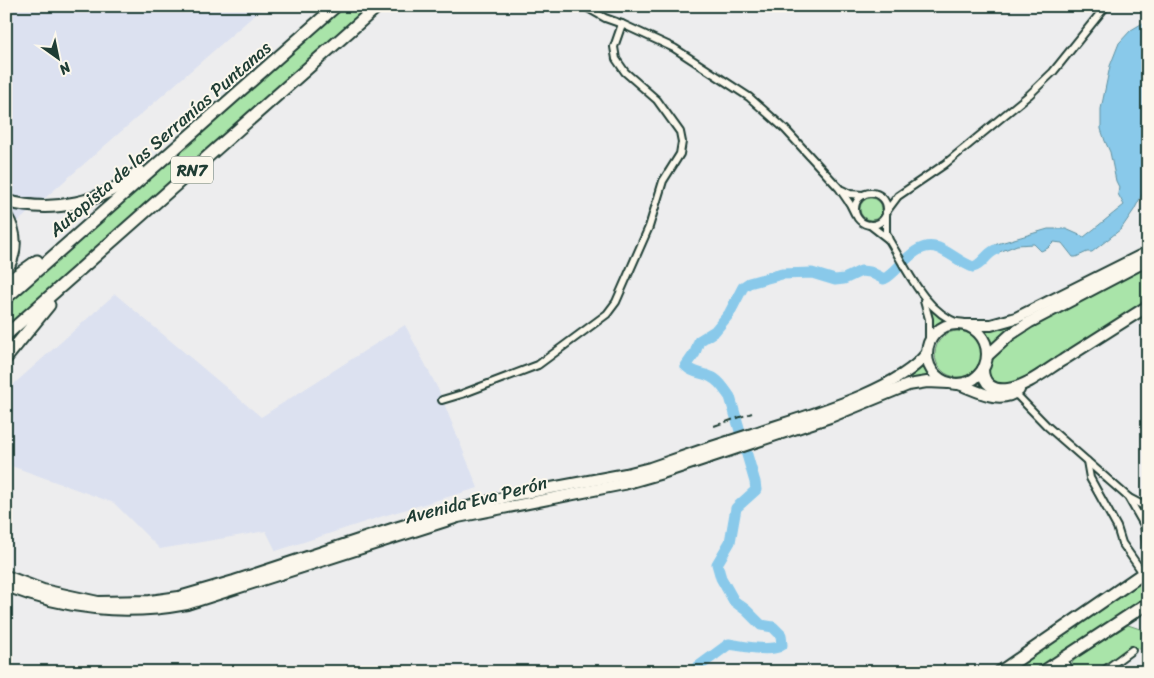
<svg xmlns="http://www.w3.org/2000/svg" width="1154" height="678" font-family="Sriracha,sans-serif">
	<rect width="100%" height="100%" fill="#ededee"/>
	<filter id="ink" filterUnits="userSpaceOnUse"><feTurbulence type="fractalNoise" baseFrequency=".02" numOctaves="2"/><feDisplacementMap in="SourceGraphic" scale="10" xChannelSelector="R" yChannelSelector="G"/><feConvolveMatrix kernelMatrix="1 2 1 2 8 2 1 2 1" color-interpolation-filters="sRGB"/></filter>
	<g filter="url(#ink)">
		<g fill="#dce1f0">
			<path d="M 6,6 L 265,6 L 6,232 Z"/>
			<path d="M 115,294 L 261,417 L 405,325 L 439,391 L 478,488 L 380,517 L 276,551 L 266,531 L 160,549 L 114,503 L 6,464 L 6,391 Z"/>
		</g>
		<g fill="#a9e4a9" stroke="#64906e">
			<path d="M 341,6 L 372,6 L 6,329 L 6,303 Z"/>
			<circle cx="871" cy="209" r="11"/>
			<path d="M 1148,255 L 989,348 L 980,334 L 980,333 L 995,330 L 1016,323 Z"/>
			<path d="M 1148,263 L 1148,299 L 1024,381 L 1006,387 L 991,384 L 986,367 L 994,354 L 1013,337 Z"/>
			<path d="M 928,307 L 949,322 L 940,328 L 930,340 Z"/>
			<circle cx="958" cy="354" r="23"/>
			<path d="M 924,362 L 932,377 L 920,378 L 806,421 Z"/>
			<path d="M 1143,577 C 1143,585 1148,591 1148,600 L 1037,672 L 1005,672 Z"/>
			<path d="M 1128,625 L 1146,631 L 1148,635 L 1148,645 L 1140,649 L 1131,647 L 1096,672 L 1074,672 L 1072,663 L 1075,659 Z"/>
		</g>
		<path fill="#89c9ea" stroke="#5f91a1" d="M 1148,20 L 1148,183 L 1134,210 L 1121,229 L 1092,252 L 1087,252 L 1076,257 L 1073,257 L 1062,243 L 1054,242 L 1048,248 L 1041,251 L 1034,244 L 1017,245 L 984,258 L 988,250 L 997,244 L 1048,229 L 1066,229 L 1084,237 C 1098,226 1110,216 1124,205 L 1118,194 L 1119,187 L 1116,181 L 1110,152 L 1105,141 L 1101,129 L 1101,109 L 1110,66 L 1119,43 L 1131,30 Z"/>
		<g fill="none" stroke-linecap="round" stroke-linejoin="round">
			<path stroke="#89c9ea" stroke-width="11" d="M 691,672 L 729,644 C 742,646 771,653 782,645 L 781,635 L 773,627 L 761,625 L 746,610 L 734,601 L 721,578 L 717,564 L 730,542 L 736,508 L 756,490 L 755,482 L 730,397 C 725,390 719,380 711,377 C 702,372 694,374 686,366 L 695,353 L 699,341 L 715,331 L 729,314 L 743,287 L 749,283 L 782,274 L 812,273 L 835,280 L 844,279 L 861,271 L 870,272 L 884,279 C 898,273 913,242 935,247 C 946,249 960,263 973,267 C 982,265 986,254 995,250"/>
			<g stroke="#1f3d34" stroke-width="10">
				<g id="minor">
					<path d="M 584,6 L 605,18 L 622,24 L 674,48 L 749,97 L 785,129 L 839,188 L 850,204 L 855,214"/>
					<path d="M 842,190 L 850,194 L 863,195"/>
					<circle cx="871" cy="209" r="16"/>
					<path d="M 886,212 L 898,196 L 945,164 L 1029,95 L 1053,72 L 1106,6"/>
					<path d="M 886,214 L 886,232 L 889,240 C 908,271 924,311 960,324"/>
					<path d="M 870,225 L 888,239"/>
					<path d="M 924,301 L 929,319 L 929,346"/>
					<path d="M 1015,393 L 1047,426 L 1128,497 L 1144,525 L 1148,558"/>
					<path d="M 442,400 L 462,394 L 538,365 L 607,314 L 616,302 L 649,227 L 663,181 L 680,154 L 682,142 L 680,132 L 657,100 L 625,72 L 616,59 L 614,47 L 622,24"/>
					<path d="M 1087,461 L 1090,478 L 1117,527 L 1122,543 L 1143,573"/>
					<path d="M 1129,498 L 1148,508"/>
					<path d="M 1063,659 L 1071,672"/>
					<path d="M 1102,672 L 1132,650"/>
				</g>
			</g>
			<g stroke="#1f3d34" stroke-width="14">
				<g id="primary">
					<circle cx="957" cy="354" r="30"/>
					<path d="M 965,325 L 991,325 L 1016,318 L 1148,252"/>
					<path d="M 987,356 L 1010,335 L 1030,322 L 1148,260"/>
					<path d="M 983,369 C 983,384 993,391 1008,389 C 1028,386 1046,370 1063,360 C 1091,342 1120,324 1148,306"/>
					<path d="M 959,384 C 978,391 1000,405 1019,390"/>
					<path d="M 6,576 L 43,590 L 98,602 L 150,601 L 179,597 L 234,581 L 392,529 L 448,512 L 514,495 L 626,474 L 650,468 C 684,456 717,445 752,434 C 799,418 898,392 927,353"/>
					<path d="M 6,586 C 66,609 123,616 187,604 L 458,517 L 624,484 L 659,474 L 830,417 L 908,385 L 927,382 L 949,383"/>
				</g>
			</g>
			<g stroke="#1f3d34" stroke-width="15">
				<g id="trunk">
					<path d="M 6,201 C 52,214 103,203 139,171"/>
					<path d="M 6,216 C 17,233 17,253 6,270"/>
					<path d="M 6,283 L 37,261"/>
					<path d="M 6,298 L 336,6"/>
					<path d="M 6,335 L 378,6"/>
					<path d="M 6,358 L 49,305"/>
					<path d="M 1000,672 L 1148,570"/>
					<path d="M 1043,672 L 1148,603"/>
				</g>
			</g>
			<use href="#minor" stroke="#fbf7ec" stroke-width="6"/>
			<use href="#primary" stroke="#fbf7ec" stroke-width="10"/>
			<use href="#trunk" stroke="#fbf7ec" stroke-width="11"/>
			<path stroke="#1f3d34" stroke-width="2" stroke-dasharray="8 4" stroke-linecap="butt" d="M 714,426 L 752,413"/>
		</g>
	</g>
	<g text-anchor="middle" stroke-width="4" stroke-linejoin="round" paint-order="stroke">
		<rect fill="#fbf7ec" stroke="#61756b" stroke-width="1" x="171" y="156.5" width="42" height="27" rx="4"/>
		<g font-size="16" font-weight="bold" fill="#1f3d34">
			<text x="192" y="176">RN7</text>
		</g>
		<g font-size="18" fill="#1f3d34" stroke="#fbf7ec">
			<text transform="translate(160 139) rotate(-41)" y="6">Autopista de las Serranías Puntanas</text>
			<text transform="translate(476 500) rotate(-14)" y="6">Avenida Eva Perón</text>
		</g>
	</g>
	<rect width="1154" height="678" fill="none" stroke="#fbf7ec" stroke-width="25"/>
	<rect x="12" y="12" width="1129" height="653" fill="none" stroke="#1f3d34" stroke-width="2" filter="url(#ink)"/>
	<g transform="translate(58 58) rotate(147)" stroke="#fbf7ec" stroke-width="4" paint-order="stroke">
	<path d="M0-4L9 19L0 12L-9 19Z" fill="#1f3d34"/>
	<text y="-8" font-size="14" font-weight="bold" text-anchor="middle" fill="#1f3d34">N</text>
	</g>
</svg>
